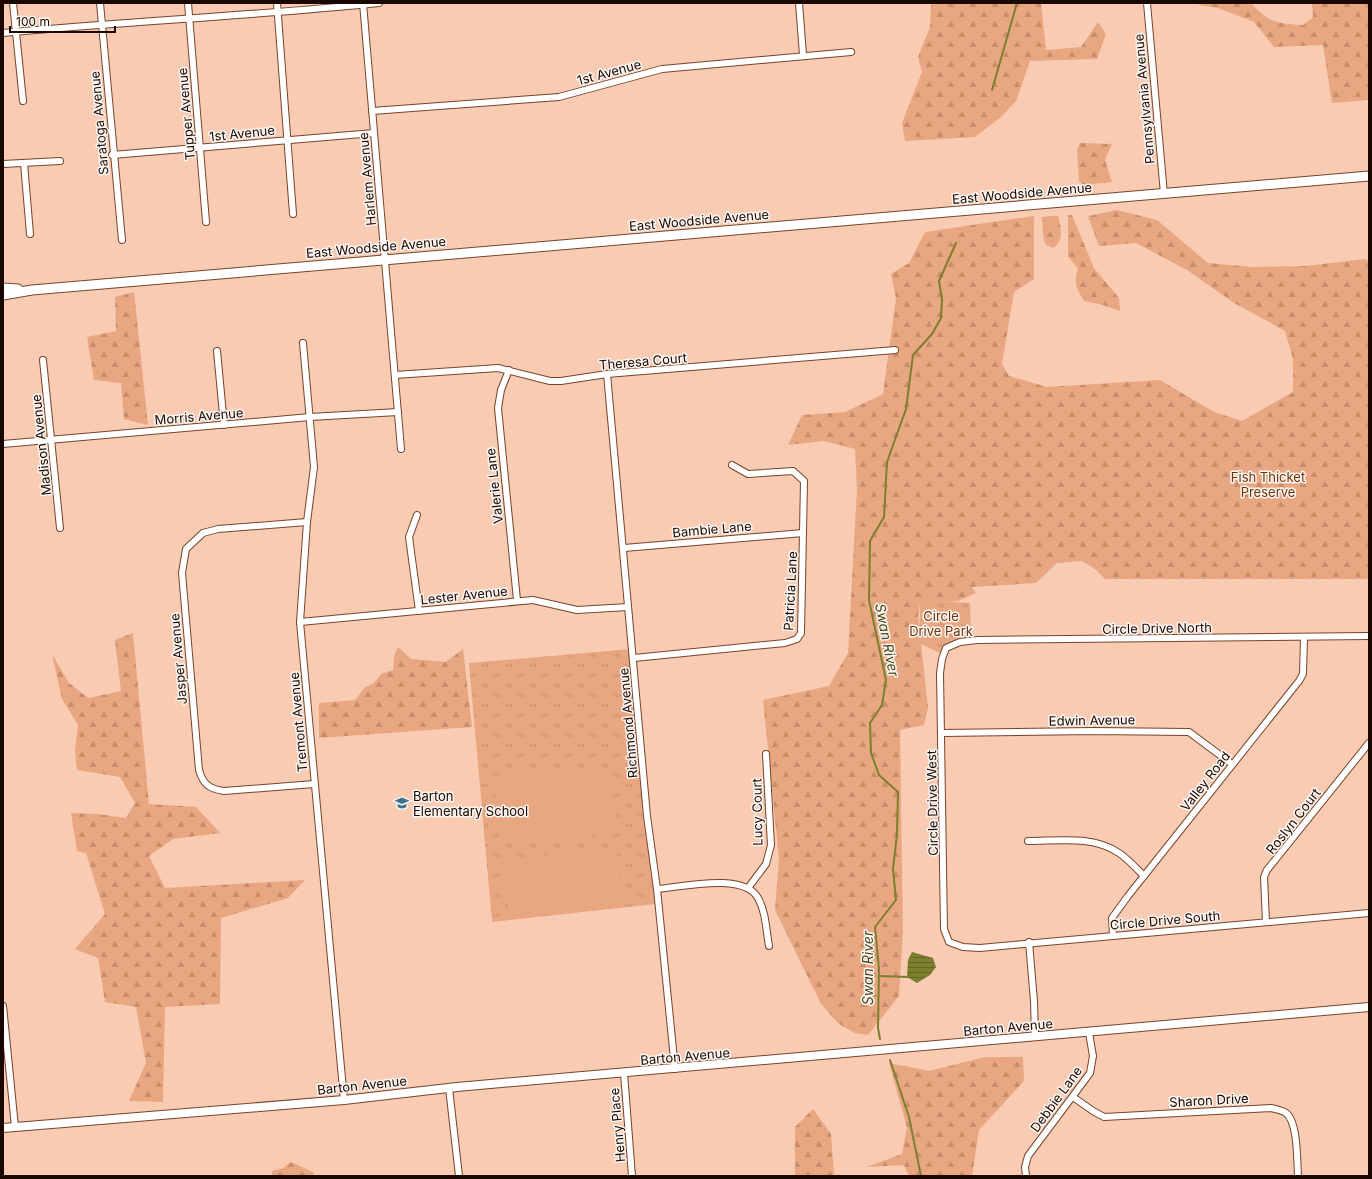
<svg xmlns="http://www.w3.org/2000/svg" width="1372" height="1179" font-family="Inter,sans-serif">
	<defs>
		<pattern id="grass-tufts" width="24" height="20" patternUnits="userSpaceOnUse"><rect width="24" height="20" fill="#e9a781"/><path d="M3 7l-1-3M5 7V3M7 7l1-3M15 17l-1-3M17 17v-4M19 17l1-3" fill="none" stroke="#c78e6e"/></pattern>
		<pattern id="forest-firs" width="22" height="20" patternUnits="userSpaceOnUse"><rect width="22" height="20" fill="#e9a781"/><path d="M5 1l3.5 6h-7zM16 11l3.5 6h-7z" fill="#c78e6e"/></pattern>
		<pattern id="water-rules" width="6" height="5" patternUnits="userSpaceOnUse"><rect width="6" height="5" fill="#7d7f2e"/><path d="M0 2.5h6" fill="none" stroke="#666625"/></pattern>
	</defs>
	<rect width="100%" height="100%" fill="#f9cbb2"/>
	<g fill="url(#grass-tufts)">
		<path d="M 920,600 L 970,603 L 971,637 L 945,645 L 940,653 L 919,643 Z"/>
		<path d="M 631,649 L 655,904 L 492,922 L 469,663 Z"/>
	</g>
	<g fill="url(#forest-firs)">
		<path d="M 931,3 L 1041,3 L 1046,50 L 1081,47 L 1098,22 L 1106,34 L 1097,59 L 1030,61 L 1016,101 L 1001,117 L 975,137 L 905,141 L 902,123 L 922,72 L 918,57 L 930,27 Z"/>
		<path d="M 1199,3 L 1251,3 C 1268,22 1278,24 1303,25 L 1313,17 L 1312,3 L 1369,3 L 1369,100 L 1332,103 L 1323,45 L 1274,47 L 1254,22 L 1218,8 L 1199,5 Z"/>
		<path d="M 1080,143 L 1112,144 L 1105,160 L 1112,182 L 1083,185 L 1079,181 L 1077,150 Z"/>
		<path d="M 1117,210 L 1157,220 L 1208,263 L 1253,267 L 1305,266 L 1366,259 L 1369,263 L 1369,579 L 1105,579 L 1095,569 L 1082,561 L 1057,563 L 1036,583 L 972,587 L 976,593 L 958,601 L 920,603 L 918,616 L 928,708 L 924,725 L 900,730 L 903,932 L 899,996 L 868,1035 L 855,1033 L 839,1024 L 821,1004 L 775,910 L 779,859 L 763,700 L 829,686 L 848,653 L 857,488 L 855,449 L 824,441 L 788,445 L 802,415 L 845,412 L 883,394 L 896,298 L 891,274 L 909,263 L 925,232 L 1034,216 L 1034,279 L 1014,292 L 1002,364 L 1009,376 L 1047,387 L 1160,380 L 1214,412 L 1242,421 L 1293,392 L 1293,359 L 1285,331 L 1234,303 L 1187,270 L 1136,243 L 1099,246 L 1088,216 Z"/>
		<path d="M 1068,215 L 1072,215 L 1094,268 L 1119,298 L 1120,311 L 1103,305 L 1084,301 C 1077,289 1073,283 1078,269 L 1068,256 Z"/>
		<path d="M 1058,216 C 1061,227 1064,242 1053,248 L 1045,244 L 1043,233 L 1042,217 Z"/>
		<path d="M 134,292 L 148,425 L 124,419 L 121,383 L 94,380 L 87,337 L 116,331 L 115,297 Z"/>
		<path d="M 133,633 L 149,804 L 196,807 L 220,833 L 173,839 L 149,856 L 165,888 L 305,880 L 288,898 L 221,918 L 220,1004 L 165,1007 L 163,1102 L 129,1101 L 146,1063 L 136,1007 L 105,1002 L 98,958 L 75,949 L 105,914 L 86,853 L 77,851 L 71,813 L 98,814 L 126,818 L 135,803 L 120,777 L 77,770 L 75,750 L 78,725 L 62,699 L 52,654 L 69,683 L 88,698 L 121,691 L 115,640 Z"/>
		<path d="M 398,647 L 411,659 L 446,662 L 463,649 L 472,727 L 319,738 L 319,703 L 355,700 L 364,688 L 374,683 L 381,674 L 393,670 L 394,656 Z"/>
		<path d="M 985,1057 L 1023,1057 L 1024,1081 L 979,1130 L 972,1176 L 909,1176 L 904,1165 L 867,1167 L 902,1154 L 907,1127 L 889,1063 L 929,1071 Z"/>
		<path d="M 813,1109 L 831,1134 L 834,1176 L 795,1176 L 795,1127 Z"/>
		<path d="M 291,1162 L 313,1172 L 314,1176 L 272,1176 L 272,1171 L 283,1168 Z"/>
	</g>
	<g fill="#e9a781">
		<path d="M 611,767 L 616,834 L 500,842 L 495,775 Z"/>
		<path d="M 616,846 L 623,905 L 510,919 L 503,860 Z"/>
	</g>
	<path fill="url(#water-rules)" d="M 912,952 L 933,958 L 936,967 L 930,975 L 917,983 L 907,977 L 908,960 Z"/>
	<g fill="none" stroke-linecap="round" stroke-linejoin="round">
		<g stroke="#7d7f2e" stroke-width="2">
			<path d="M 992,90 L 1017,3"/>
			<path d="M 879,976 L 907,977 L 910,975"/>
			<path d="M 880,1039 L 878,1028 L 879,969 L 875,927 L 896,900 L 893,869 L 897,834 L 898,792 L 879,775 L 871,753 L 870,723 L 882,705 L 886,680 L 869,600 L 870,541 L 884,517 L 887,462 L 906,409 L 913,355 L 932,334 L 941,318 L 942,299 L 939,281 L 956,243"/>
			<path d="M 890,1060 L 909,1117 L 921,1176"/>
		</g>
		<g stroke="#754529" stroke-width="8">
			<g id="minor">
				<path d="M 13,3 L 23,101"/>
				<path d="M 100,3 L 122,240"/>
				<path d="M 188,3 L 206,222"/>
				<path d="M 277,3 L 293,214"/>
				<path d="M 363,3 L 401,449"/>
				<path d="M 799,3 L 803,55"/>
				<path d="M 1147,3 L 1164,194"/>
				<path d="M 3,33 C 128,21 254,16 379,3"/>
				<path d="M 372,111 L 559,97 L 662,69 L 851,52"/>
				<path d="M 112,155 L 374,133"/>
				<path d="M 24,163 L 30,234"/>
				<path d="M 3,164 L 60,161"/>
				<path d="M 303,343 L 314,467 L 307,522 L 300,622 L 344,1100"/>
				<path d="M 217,351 L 224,425"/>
				<path d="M 43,360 L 60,528"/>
				<path d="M 509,370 L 501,390 L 498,408 L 517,600"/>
				<path d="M 607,374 L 647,816 L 657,889 L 675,1069"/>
				<path d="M 395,375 L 498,368 L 550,381 L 561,381 L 607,374 L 895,350"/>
				<path d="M 3,444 L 310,417 L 398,412"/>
				<path d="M 417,515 L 409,537 L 419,611"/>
				<path d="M 307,522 L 218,529 L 203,533 L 186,549 L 182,573 L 199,770 C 203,784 209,789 224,791 L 314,784"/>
				<path d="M 624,548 L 803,533"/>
				<path d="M 300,622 L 533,600 L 577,610 L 628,607"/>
				<path d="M 1369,636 L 977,640 L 960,642 L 946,648 L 942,659 L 940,673 L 944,929 L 949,942 L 963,947 L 980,948 L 1369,913"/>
				<path d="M 634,658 L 785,643 L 797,639 L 801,633 L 804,481 L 793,471 L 748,474 L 732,465"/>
				<path d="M 941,733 L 1094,731 L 1189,732 L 1232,764"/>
				<path d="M 1028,841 C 1058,841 1093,835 1119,853 C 1128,859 1136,868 1144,876"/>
				<path d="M 748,888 L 766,864 L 771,845 L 766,754"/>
				<path d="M 657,889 C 682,887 744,872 758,898 C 766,912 766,930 769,946"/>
				<path d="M 1266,922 L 1264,877 L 1267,870 L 1369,743"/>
				<path d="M 1113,935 L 1112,918 L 1128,896 L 1299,681 L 1303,674 L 1304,637"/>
				<path d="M 1029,942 L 1034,1001 L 1035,1037"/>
				<path d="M 3,1006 L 15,1127"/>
				<path d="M 624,1073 L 632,1176"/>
				<path d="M 449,1088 L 459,1176"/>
				<path d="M 1073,1097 L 1093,1111 L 1104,1117 L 1271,1108 C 1276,1109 1282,1110 1286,1113 C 1298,1122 1297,1161 1298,1176"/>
				<path d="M 1026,1176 L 1025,1167 L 1028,1156 L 1090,1073 L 1093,1056 L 1089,1033"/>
			</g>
		</g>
		<g stroke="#754529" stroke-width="10">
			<path id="tertiary" d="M 3,1128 L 344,1100 L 457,1087 L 1369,1007"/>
		</g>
		<g stroke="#754529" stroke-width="11">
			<g id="secondary">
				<path d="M 3,288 L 18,289"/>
				<path d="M 3,295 L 32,290 L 1369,176"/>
			</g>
		</g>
		<use href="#minor" stroke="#fff" stroke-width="6"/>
		<use href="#tertiary" stroke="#fff" stroke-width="8"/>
		<use href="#secondary" stroke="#fff" stroke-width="9"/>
	</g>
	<defs>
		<g id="school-bare" transform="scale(1.08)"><path d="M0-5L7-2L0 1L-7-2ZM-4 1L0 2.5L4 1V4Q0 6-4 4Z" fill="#3b748e" stroke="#fcf6f2" stroke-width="2.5" paint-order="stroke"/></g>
	</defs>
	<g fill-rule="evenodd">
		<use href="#school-bare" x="402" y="803"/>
	</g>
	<g text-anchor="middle" stroke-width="3" stroke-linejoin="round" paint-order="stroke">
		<g font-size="13" fill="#190700" stroke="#fcf6f2">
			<text transform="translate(609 72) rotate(-15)" y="5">1st Avenue</text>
			<text transform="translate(1144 99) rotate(-95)" y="5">Pennsylvania Avenue</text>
			<text transform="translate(186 114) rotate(-95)" y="5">Tupper Avenue</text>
			<text transform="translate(99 123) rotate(-95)" y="5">Saratoga Avenue</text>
			<text transform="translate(242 133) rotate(-6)" y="5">1st Avenue</text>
			<text transform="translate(367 179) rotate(-95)" y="5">Harlem Avenue</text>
			<text transform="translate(1022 193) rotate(-5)" y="5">East Woodside Avenue</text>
			<text transform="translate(699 220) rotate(-5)" y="5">East Woodside Avenue</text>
			<text transform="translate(376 247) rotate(-5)" y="5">East Woodside Avenue</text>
			<text transform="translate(643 361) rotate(-5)" y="5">Theresa Court</text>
			<text transform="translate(199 416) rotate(-5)" y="5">Morris Avenue</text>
			<text transform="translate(41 445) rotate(-96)" y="5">Madison Avenue</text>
			<text transform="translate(494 486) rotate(-96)" y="5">Valerie Lane</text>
			<text transform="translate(712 529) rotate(-5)" y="5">Bambie Lane</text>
			<text transform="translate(790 591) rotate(-87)" y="5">Patricia Lane</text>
			<text transform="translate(464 595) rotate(-6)" y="5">Lester Avenue</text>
			<text transform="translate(1157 628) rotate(-1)" y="5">Circle Drive North</text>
			<text transform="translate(178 659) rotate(-95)" y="5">Jasper Avenue</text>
			<text transform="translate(1092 720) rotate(-1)" y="5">Edwin Avenue</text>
			<text transform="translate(298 722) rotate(-95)" y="5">Tremont Avenue</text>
			<text transform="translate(628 723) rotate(-95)" y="5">Richmond Avenue</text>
			<text transform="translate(1205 781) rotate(-52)" y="5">Valley Road</text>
			<text transform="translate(932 803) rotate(-91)" y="5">Circle Drive West</text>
			<text transform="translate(757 812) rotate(-91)" y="5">Lucy Court</text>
			<text transform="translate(1293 821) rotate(-52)" y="5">Roslyn Court</text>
			<text transform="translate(1165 920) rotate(-5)" y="5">Circle Drive South</text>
			<text transform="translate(1008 1027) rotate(-5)" y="5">Barton Avenue</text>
			<text transform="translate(685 1056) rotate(-5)" y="5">Barton Avenue</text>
			<text transform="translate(362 1085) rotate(-6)" y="5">Barton Avenue</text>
			<text transform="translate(1056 1099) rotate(-54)" y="5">Debbie Lane</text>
			<text transform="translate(1209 1100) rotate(-3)" y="5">Sharon Drive</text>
			<text transform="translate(617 1125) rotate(-95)" y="5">Henry Place</text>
		</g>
		<g font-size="13" fill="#6d340c" stroke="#fcf6f2">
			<text x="1268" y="482">Fish Thicket<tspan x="1268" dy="15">Preserve</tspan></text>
			<text x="941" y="621">Circle<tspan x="941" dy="15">Drive Park</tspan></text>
		</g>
		<g font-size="13" fill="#190700" stroke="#fcf6f2" text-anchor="start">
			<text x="413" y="801">Barton<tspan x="413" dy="15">Elementary School</tspan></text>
		</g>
		<g font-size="14" font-style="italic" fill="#47481c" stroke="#fcf6f2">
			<text transform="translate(887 640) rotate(79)" y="5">Swan River</text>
			<text transform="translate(868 968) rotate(-90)" y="5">Swan River</text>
		</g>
	</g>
	<rect width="1372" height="1179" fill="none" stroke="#190700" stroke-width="8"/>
	<path d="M10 26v6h105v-6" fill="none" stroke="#190700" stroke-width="2"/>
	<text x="16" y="26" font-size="12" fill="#190700" stroke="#fcf6f2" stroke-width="3" paint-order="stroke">100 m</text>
</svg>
